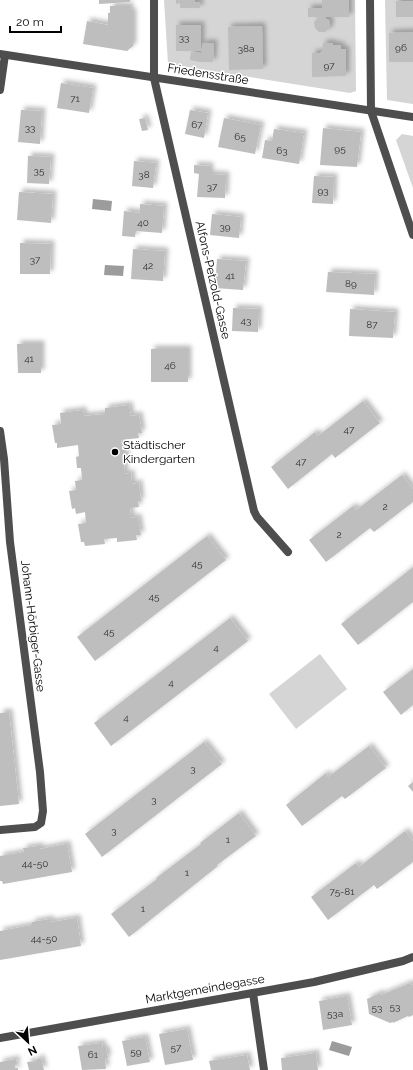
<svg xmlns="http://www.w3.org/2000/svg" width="413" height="1070" font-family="Raleway,sans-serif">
	<defs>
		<filter id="shadow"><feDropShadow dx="3.5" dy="-3.5" stdDeviation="2" flood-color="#0004"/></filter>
	</defs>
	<rect width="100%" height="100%" fill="#fff"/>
	<g fill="#d5d5d5">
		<path d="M 164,0 L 355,0 L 356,91 L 350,93 L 168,64 Z"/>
		<path d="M 385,0 L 413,0 L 413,104 L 387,100 Z"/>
		<path d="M 402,134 L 413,136 L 413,188 L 396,140 Z"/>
		<path d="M 320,654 L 347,689 L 296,729 L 269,694 Z"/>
	</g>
	<g fill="#9c9c9c">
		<path d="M 93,199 L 112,201 L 111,211 L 92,209 Z"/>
		<path d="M 105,265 L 124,266 L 123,276 L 104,275 Z"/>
		<path d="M 332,1041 L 352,1047 L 349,1056 L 329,1050 Z"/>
	</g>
	<g fill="#bebebe" filter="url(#shadow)">
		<path d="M 99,0 L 130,0 L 130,2 L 99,4 Z"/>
		<path d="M 176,0 L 195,0 L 195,2 L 200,2 L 200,8 L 180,8 L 180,3 L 176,4 Z"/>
		<path d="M 322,0 L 349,0 L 349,17 L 324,17 L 330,21 L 330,28 L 325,32 L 319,32 L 315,28 L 314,22 L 319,17 L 308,17 L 308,8 L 322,8 Z"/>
		<rect x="396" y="1" width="17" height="16"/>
		<path d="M 110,6 L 130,6 L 130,12 L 133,12 L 133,46 L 127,51 L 83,44 L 87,21 L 108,25 L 108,13 L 110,13 Z"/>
		<rect x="176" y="25" width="25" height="26"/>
		<path d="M 262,26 L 263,69 L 229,70 L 228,27 Z"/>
		<path d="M 413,32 L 413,62 L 389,62 L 389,33 Z"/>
		<path d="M 203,43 L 214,43 L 213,62 L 200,62 L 190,60 L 191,52 L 201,53 Z"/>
		<path d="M 323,43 L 333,43 L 333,45 L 341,45 L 341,49 L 346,49 L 346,76 L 312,77 L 312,53 L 320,53 L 322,51 Z"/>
		<path d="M 61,83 L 93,88 L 89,113 L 57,108 Z"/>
		<path d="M 21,110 L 42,111 L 40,144 L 18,142 Z"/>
		<path d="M 190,110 L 208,113 L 204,138 L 185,134 Z"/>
		<path d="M 145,118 L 148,130 L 142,131 L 139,119 Z"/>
		<path d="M 224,118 L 261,125 L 255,154 L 218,147 Z"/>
		<path d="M 323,128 L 361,132 L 357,167 L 320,165 Z"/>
		<path d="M 274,129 L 304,133 L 299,164 L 262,158 L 265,140 L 272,141 Z"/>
		<path d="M 28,156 L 51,157 L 49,184 L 27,183 Z"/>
		<path d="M 134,161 L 156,163 L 153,188 L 132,186 Z"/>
		<path d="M 194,165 L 210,166 L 210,174 L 226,175 L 225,198 L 197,197 L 199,174 L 194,173 Z"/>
		<path d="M 314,176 L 334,177 L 333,204 L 312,203 Z"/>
		<path d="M 19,192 L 53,194 L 51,223 L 17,220 Z"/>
		<path d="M 140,204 L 164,206 L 162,233 L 136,231 L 135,237 L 122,236 L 124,211 L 140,213 Z"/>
		<path d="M 212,214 L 241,217 L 239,238 L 210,235 Z"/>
		<path d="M 20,243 L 51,244 L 50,274 L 20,274 Z"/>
		<path d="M 133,249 L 165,251 L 163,281 L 131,279 Z"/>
		<path d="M 217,259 L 246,261 L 243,290 L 215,288 Z"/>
		<path d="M 328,272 L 375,274 L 374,295 L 326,292 Z"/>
		<path d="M 233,308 L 259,309 L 258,332 L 232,331 Z"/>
		<path d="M 350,309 L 395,312 L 393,338 L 349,336 Z"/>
		<path d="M 17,344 L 41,344 L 41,373 L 18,373 Z"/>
		<rect x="151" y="349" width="37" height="33"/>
		<path d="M 363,401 L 380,423 L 335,458 L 332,454 L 288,489 L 271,467 L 315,432 L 318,436 Z"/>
		<path d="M 129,405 L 131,416 L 139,415 L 142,433 L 138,433 L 139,438 L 121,440 L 123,452 L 125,452 L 127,462 L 124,463 L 125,474 L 131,473 L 132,484 L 139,483 L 141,501 L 138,501 L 139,507 L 130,508 L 131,518 L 138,517 L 141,535 L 136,535 L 137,540 L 117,542 L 117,538 L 104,539 L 105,544 L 85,546 L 84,542 L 81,542 L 78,524 L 86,523 L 85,512 L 76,514 L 75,508 L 72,509 L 69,491 L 76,490 L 75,481 L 82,480 L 81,468 L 77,468 L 76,457 L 79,456 L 78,445 L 57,448 L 57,443 L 55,443 L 52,425 L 61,424 L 60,413 L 83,410 L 84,416 L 105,414 L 105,408 Z"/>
		<path d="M 402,475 L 413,489 L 413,502 L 374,532 L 370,528 L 326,562 L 309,540 L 353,506 L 356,510 Z"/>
		<path d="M 207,536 L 226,560 L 95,661 L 77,637 Z"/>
		<path d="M 413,567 L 413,602 L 358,645 L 341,624 Z"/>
		<path d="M 230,618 L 248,641 L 111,746 L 94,723 Z"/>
		<path d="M 413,669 L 413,705 L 401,715 L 383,692 Z"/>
		<path d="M 9,712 L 19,804 L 0,806 L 0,713 Z"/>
		<path d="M 204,742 L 222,764 L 102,857 L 85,834 Z"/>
		<path d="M 369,746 L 386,768 L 345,799 L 342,796 L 302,826 L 286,805 L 326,773 L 328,777 Z"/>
		<path d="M 413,782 L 413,792 L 408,786 Z"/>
		<path d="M 239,813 L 256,836 L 217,865 L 218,866 L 129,937 L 111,914 L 157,879 L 156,878 L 201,844 L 200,843 Z"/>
		<path d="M 405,831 L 413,841 L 413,862 L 377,889 L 374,885 L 328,920 L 311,897 L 356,863 L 359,867 Z"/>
		<path d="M 67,844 L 72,872 L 3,884 L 2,881 L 0,881 L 0,856 L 24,852 L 23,848 L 40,846 L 40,849 Z"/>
		<path d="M 77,918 L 81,946 L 0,960 L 0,931 L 32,925 L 32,922 L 50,919 L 51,922 Z"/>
		<path d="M 410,983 L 411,985 L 413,984 L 413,1015 L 409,1017 L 408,1016 L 393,1023 L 393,1022 L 390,1023 L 369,1014 L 367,999 L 380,993 L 381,995 Z"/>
		<path d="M 347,996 L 352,1025 L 323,1030 L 319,1001 Z"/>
		<path d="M 187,1029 L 193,1060 L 165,1065 L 159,1034 Z"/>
		<path d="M 145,1037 L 150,1062 L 127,1066 L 122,1041 Z"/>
		<path d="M 102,1043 L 103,1049 L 106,1049 L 108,1058 L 105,1059 L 106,1069 L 82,1070 L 78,1046 Z"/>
		<path d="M 316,1053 L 318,1070 L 282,1070 L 281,1058 Z"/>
		<path d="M 247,1055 L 250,1070 L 211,1070 L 209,1061 Z"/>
		<path d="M 41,1058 L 44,1070 L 29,1070 L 27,1062 L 37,1061 L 36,1059 Z"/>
		<path d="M 16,1059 L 17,1064 L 15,1064 L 15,1068 L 18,1068 L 18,1070 L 0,1070 L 0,1062 Z"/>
	</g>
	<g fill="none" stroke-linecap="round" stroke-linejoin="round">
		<g stroke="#4e4e4e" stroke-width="8">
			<path d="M 154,0 L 154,78 L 254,511 L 257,517 L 288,552"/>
			<path d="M 0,90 L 5,55"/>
			<path d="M 0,431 L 4,459 L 10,542 L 40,772 L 43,811 L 41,823 L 35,827 L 0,830"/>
			<path d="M 253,993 L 264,1070"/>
			<path d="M 0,1038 L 314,982 L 403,961 L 413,957"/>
		</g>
		<g stroke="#4e4e4e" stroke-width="8">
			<path d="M 370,0 L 371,111 L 413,235"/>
			<path d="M 0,54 L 413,117"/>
		</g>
	</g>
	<circle fill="#000" stroke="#fff" stroke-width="1.5" cx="115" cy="452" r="4"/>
	<g text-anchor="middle" stroke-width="3" stroke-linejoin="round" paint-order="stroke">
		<g font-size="10" fill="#303030">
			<text x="184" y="41">33</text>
			<text x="401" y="51">96</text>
			<text x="246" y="52">38a</text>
			<text x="329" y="69">97</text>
			<text x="75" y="102">71</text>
			<text x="197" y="128">67</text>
			<text x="30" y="131">33</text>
			<text x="240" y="140">65</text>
			<text x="340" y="152">95</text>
			<text x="282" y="154">63</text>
			<text x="39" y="174">35</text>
			<text x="144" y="178">38</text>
			<text x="212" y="190">37</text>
			<text x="323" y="194">93</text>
			<text x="143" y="226">40</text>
			<text x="225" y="230">39</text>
			<text x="35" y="263">37</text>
			<text x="148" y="269">42</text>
			<text x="230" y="279">41</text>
			<text x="351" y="287">89</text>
			<text x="246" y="324">43</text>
			<text x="372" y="328">87</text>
			<text x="29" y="362">41</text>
			<text x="170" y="369">46</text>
			<text x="349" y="433">47</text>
			<text x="301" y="465">47</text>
			<text x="385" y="510">2</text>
			<text x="339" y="538">2</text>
			<text x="197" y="567">45</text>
			<text x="154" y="600">45</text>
			<text x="109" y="635">45</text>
			<text x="216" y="651">4</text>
			<text x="171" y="686">4</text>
			<text x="126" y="721">4</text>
			<text x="193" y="772">3</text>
			<text x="154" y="803">3</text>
			<text x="114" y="834">3</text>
			<text x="228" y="843">1</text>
			<text x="35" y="867">44-50</text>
			<text x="187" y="876">1</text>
			<text x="342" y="895">75-81</text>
			<text x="143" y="912">1</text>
			<text x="44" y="942">44-50</text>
			<text x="395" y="1010">53</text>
			<text x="377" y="1011">53</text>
			<text x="335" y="1017">53a</text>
			<text x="176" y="1051">57</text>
			<text x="136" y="1055">59</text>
			<text x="93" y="1058">61</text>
		</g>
		<g font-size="12" fill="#000" stroke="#fff">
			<text transform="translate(208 74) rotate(9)" y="4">Friedensstraße</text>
			<text transform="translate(213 280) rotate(77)" y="4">Alfons-Petzold-Gasse</text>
			<text transform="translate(33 626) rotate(83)" y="4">Johann-Hörbiger-Gasse</text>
			<text transform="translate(205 989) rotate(-10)" y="4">Marktgemeindegasse</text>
		</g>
		<g font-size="12" fill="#000" stroke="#fff" text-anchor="start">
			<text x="123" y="449">Städtischer<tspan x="123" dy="14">Kindergarten</tspan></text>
		</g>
	</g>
	<g transform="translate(28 1042) rotate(154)" stroke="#ffffff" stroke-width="3" paint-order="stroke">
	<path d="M0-3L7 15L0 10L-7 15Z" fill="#000000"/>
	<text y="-6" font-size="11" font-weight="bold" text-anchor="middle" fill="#000000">N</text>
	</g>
	<path d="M10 26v6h51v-6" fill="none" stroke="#000000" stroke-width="2"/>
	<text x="16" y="26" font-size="12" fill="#000000" stroke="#ffffff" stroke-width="3" paint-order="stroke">20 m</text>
</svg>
